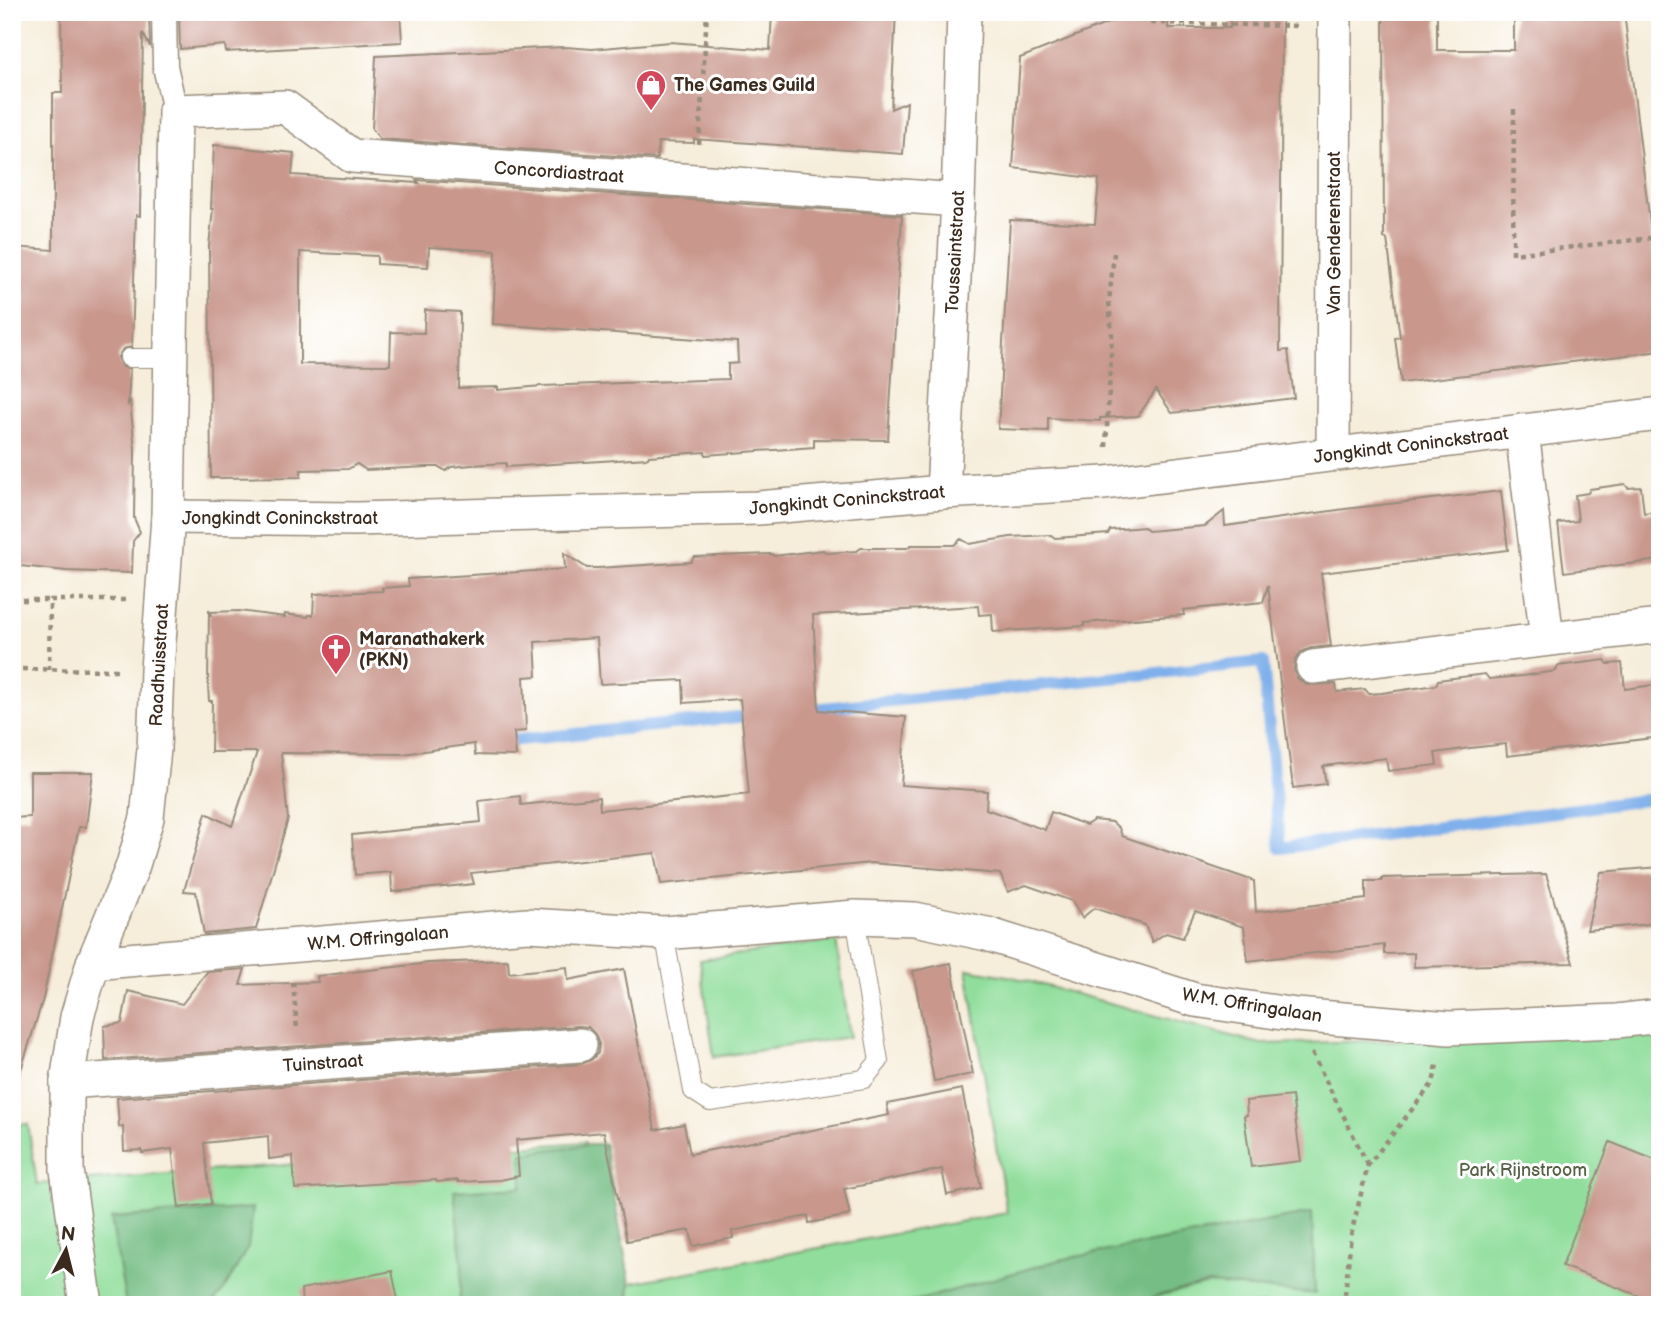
<svg xmlns="http://www.w3.org/2000/svg" width="1672" height="1317" font-family="'Balsamiq Sans',sans-serif">
	<rect width="100%" height="100%" fill="#fff"/>
	<filter id="ink" filterUnits="userSpaceOnUse"><feTurbulence type="fractalNoise" baseFrequency=".0143" numOctaves="2"/><feDisplacementMap in="SourceGraphic" scale="14" xChannelSelector="R" yChannelSelector="G"/><feConvolveMatrix kernelMatrix="1 2 1 2 8 2 1 2 1" color-interpolation-filters="sRGB"/></filter>
	<filter id="wash" filterUnits="userSpaceOnUse"><feTurbulence type="fractalNoise" baseFrequency=".00686" numOctaves="4" result="noise"/><feDisplacementMap in="SourceGraphic" scale="28" xChannelSelector="R" yChannelSelector="G"/><feGaussianBlur stdDeviation="1.57" result="paint"/><feColorMatrix in="noise" values="0 0 0 0 0 0 0 0 0 0 0 0 0 0 0 0 0 1.4 0 .05"/><feComposite in="paint" operator="in"/></filter>
	<g filter="url(#wash)">
		<rect width="100%" height="100%" fill="#f6edda"/>
		<g fill="#91de9c" stroke="#66845d" stroke-width="2">
			<path d="M 836,940 L 850,1037 L 714,1057 L 700,960 Z"/>
			<path d="M 967,969 L 1013,977 L 1261,1044 L 1660,1033 L 1660,1305 L 12,1305 L 12,1125 L 28,1124 L 37,1184 L 585,1142 L 619,1300 L 629,1298 L 630,1283 L 1007,1213 Z"/>
		</g>
		<g fill="#74bd84" stroke="#587451" stroke-width="2">
			<path d="M 604,1143 L 630,1283 L 628,1305 L 459,1305 L 462,1266 L 454,1191 L 522,1187 L 522,1153 Z"/>
			<path d="M 253,1208 L 248,1247 L 224,1290 L 211,1305 L 126,1305 L 111,1218 Z"/>
			<path d="M 1312,1213 L 1315,1294 L 1208,1284 L 1161,1295 L 1133,1305 L 902,1305 L 1059,1260 Z"/>
		</g>
		<g fill="none" stroke-linecap="round" stroke-linejoin="round">
			<g stroke="#80b0eb" stroke-width="12">
				<path d="M 804,710 L 1263,662 L 1280,848 L 1660,798"/>
				<path d="M 498,742 L 758,715"/>
			</g>
		</g>
		<g id="blocks">
			<g fill="#c9978c" fill-rule="evenodd">
				<path d="M 61,12 L 149,12 L 150,47 L 143,33 L 140,212 L 140,216 L 136,215 L 132,347 L 123,349 L 118,357 L 123,367 L 130,369 L 128,404 L 130,401 L 135,449 L 134,518 L 140,532 L 133,541 L 132,573 L 66,571 L 12,565 L 12,247 L 53,250 L 53,93 L 62,93 Z"/>
				<path d="M 179,12 L 400,12 L 402,42 L 226,52 L 225,45 L 180,49 Z"/>
				<path d="M 772,12 L 896,12 L 891,109 L 907,102 L 903,154 L 694,139 L 694,143 L 658,142 L 657,159 L 380,139 L 372,129 L 376,56 L 565,47 L 592,49 L 670,42 L 770,50 Z"/>
				<path d="M 1136,12 L 1168,12 L 1168,28 L 1230,28 L 1230,12 L 1282,12 L 1280,351 L 1288,350 L 1294,398 L 1172,413 L 1156,390 L 1138,416 L 1100,418 L 1100,421 L 1048,418 L 1048,431 L 998,429 L 1010,220 L 1095,224 L 1099,179 L 1013,168 L 1020,58 Z"/>
				<path d="M 1383,12 L 1437,12 L 1437,50 L 1514,50 L 1514,12 L 1624,12 L 1660,306 L 1660,351 L 1401,383 L 1395,338 L 1400,337 L 1387,239 L 1384,238 Z"/>
				<path d="M 214,145 L 294,153 L 292,175 L 419,183 L 416,180 L 902,215 L 888,440 L 814,439 L 814,447 L 706,455 L 705,452 L 649,456 L 648,458 L 506,467 L 506,463 L 472,465 L 451,467 L 446,471 L 439,467 L 427,467 L 366,470 L 357,464 L 348,469 L 301,470 L 301,477 L 211,478 L 209,246 L 213,209 L 211,209 ZM 429,247 L 496,251 L 493,324 L 737,342 L 738,363 L 728,364 L 728,379 L 542,386 L 498,390 L 498,387 L 459,388 L 460,312 L 425,310 L 424,333 L 391,332 L 390,365 L 300,364 L 300,252 L 377,256 L 377,264 L 428,267 Z"/>
				<path d="M 1625,484 L 1628,488 L 1641,487 L 1644,513 L 1660,511 L 1660,560 L 1564,572 L 1558,523 L 1578,521 L 1575,495 L 1588,493 L 1590,489 Z"/>
				<path d="M 1501,491 L 1508,550 L 1321,573 L 1331,646 L 1311,648 L 1301,652 L 1295,660 L 1294,670 L 1297,678 L 1306,685 L 1336,684 L 1337,692 L 1365,689 L 1369,694 L 1382,693 L 1436,685 L 1438,680 L 1485,674 L 1489,679 L 1522,676 L 1556,671 L 1558,666 L 1605,660 L 1608,664 L 1622,663 L 1625,689 L 1660,684 L 1660,737 L 1507,756 L 1506,744 L 1470,748 L 1435,753 L 1437,765 L 1388,771 L 1386,758 L 1323,766 L 1326,784 L 1293,788 L 1268,585 L 1263,602 L 1183,610 L 1184,615 L 1084,623 L 1084,626 L 993,632 L 992,614 L 979,615 L 978,606 L 813,615 L 819,710 L 906,717 L 901,785 L 987,791 L 986,809 L 1045,830 L 1051,812 L 1086,825 L 1094,820 L 1112,822 L 1119,828 L 1122,836 L 1254,881 L 1256,912 L 1366,899 L 1366,881 L 1382,881 L 1382,878 L 1546,874 L 1573,963 L 1414,967 L 1414,953 L 1384,954 L 1384,945 L 1248,961 L 1244,927 L 1195,911 L 1183,938 L 1166,933 L 1152,942 L 1145,925 L 1094,908 L 1082,918 L 1072,901 L 1026,885 L 1008,892 L 1000,874 L 871,863 L 661,884 L 655,853 L 471,873 L 474,884 L 392,892 L 391,872 L 355,875 L 352,835 L 481,822 L 479,801 L 520,796 L 521,805 L 599,797 L 600,810 L 749,794 L 740,699 L 684,703 L 683,680 L 600,684 L 597,638 L 535,642 L 537,676 L 524,677 L 526,731 L 514,732 L 516,756 L 475,755 L 474,744 L 403,754 L 281,753 L 288,819 L 256,929 L 204,934 L 196,892 L 184,891 L 206,813 L 232,826 L 257,752 L 211,752 L 212,701 L 209,701 L 208,685 L 209,610 L 211,616 L 211,612 L 239,611 L 285,617 L 284,614 L 308,617 L 309,615 L 313,615 L 314,594 L 383,591 L 382,588 L 409,586 L 408,579 L 565,569 L 564,553 L 587,568 L 598,568 L 691,562 L 694,557 L 717,556 L 772,554 L 774,556 L 823,550 L 827,553 L 857,551 L 861,548 L 907,548 L 911,545 L 954,545 L 961,539 L 970,544 L 1010,537 L 1051,535 L 1055,538 L 1069,537 L 1108,534 L 1110,530 L 1144,527 L 1148,531 L 1205,526 L 1224,511 L 1225,526 L 1345,509 Z"/>
				<path d="M 30,772 L 93,772 L 86,827 L 79,827 L 43,999 L 20,1073 L 12,1071 L 12,818 L 30,817 Z"/>
				<path d="M 1660,867 L 1660,923 L 1587,930 L 1601,872 Z"/>
				<path d="M 508,960 L 509,973 L 567,967 L 568,980 L 624,969 L 655,1130 L 684,1124 L 690,1154 L 889,1115 L 887,1104 L 962,1089 L 981,1188 L 947,1195 L 942,1169 L 844,1189 L 850,1215 L 809,1223 L 808,1216 L 732,1231 L 733,1238 L 693,1246 L 690,1230 L 627,1241 L 604,1132 L 516,1140 L 519,1176 L 500,1180 L 458,1182 L 458,1180 L 437,1182 L 436,1180 L 295,1189 L 293,1156 L 269,1159 L 268,1136 L 204,1143 L 211,1204 L 179,1208 L 172,1149 L 142,1153 L 142,1150 L 124,1151 L 123,1126 L 119,1127 L 117,1098 L 581,1064 L 591,1060 L 598,1053 L 599,1044 L 595,1034 L 588,1027 L 579,1026 L 105,1060 L 104,1026 L 122,1023 L 128,991 L 182,1004 L 207,972 L 245,969 L 240,985 L 318,982 L 317,976 L 429,963 Z"/>
				<path d="M 951,963 L 973,1074 L 934,1081 L 913,971 Z"/>
				<path d="M 1292,1096 L 1301,1161 L 1251,1167 L 1244,1116 L 1247,1115 L 1246,1101 Z"/>
				<path d="M 1610,1142 L 1660,1162 L 1660,1304 L 1562,1266 Z"/>
				<path d="M 392,1271 L 399,1305 L 302,1305 L 301,1289 Z"/>
			</g>
		</g>
	</g>
	<g filter="url(#ink)">
		<use href="#blocks" fill-opacity="0" stroke="#988c7c" stroke-width="2"/>
		<g fill="none" stroke-linecap="round" stroke-linejoin="round">
			<g stroke="#988c7c" stroke-width="20">
				<g id="service">
					<path d="M 129,358 L 170,358"/>
					<path d="M 664,933 L 693,1091 L 710,1102 L 864,1079 L 879,1061 L 855,917"/>
				</g>
			</g>
			<g stroke="#988c7c" stroke-width="27">
				<path id="pedestrian" d="M 164,12 L 165,66 L 175,111"/>
			</g>
			<g stroke="#988c7c" stroke-width="36">
				<g id="minor">
					<path d="M 1522,431 L 1547,639"/>
					<path d="M 1333,454 L 1335,12"/>
					<path d="M 943,492 L 958,200 L 964,12"/>
					<path d="M 168,517 L 356,519 L 758,508 L 943,492 L 1105,483 L 1660,414"/>
					<path d="M 1313,667 L 1660,626"/>
					<path d="M 93,963 L 527,925 L 664,933 L 855,917 L 915,919 L 987,934 L 1195,1000 L 1296,1015 L 1449,1028 L 1617,1021 L 1660,1016"/>
					<path d="M 67,1082 L 580,1045"/>
					<path d="M 86,1305 L 67,1170 L 67,1082 L 77,1017 L 93,963 L 132,868 L 147,818 L 154,749 L 157,670 L 168,517 L 175,111 L 285,107 L 352,156 L 958,200"/>
				</g>
			</g>
			<g stroke="#988c7c" stroke-width="4.5" stroke-dasharray="5 5" stroke-linecap="butt">
				<path d="M 1153,12 L 1152,23 L 1299,26"/>
				<path d="M 1514,109 L 1513,254 L 1660,237"/>
				<path d="M 699,144 L 707,12"/>
				<path d="M 1106,447 L 1112,335 L 1109,302 L 1114,253"/>
				<path d="M 12,600 L 50,600"/>
				<path d="M 12,669 L 120,670"/>
				<path d="M 49,670 L 50,600 L 127,600"/>
				<path d="M 293,982 L 297,1029"/>
				<path d="M 1312,1053 L 1368,1165"/>
				<path d="M 1344,1305 L 1351,1235 L 1368,1165 L 1433,1083 L 1437,1065"/>
			</g>
			<use href="#service" stroke="#fff" stroke-width="18"/>
			<use href="#pedestrian" stroke="#fff" stroke-width="24"/>
			<use href="#minor" stroke="#fff" stroke-width="33"/>
		</g>
	</g>
	<defs>
		<g id="shop-pin" transform="scale(1.575)"><path d="M0 17L-7.5 6A9.5 9.5 0 1 1 7.5 6Z" fill="#d1495b" stroke="#fff"/><path d="M-5-2.5h2.3a2.7 3.5 0 0 1 5.4 0H5L5.5 6h-11ZM-1.5-2.5h3a1.5 2.3 0 0 0-3 0Z" fill="#fff"/></g>
		<g id="church-pin" transform="scale(1.575)"><path d="M0 17L-7.5 6A9.5 9.5 0 1 1 7.5 6Z" fill="#d1495b" stroke="#fff"/><path d="M-1.2-6h2.4v3.5h3.3v2.4h-3.3V6h-2.4V-.1h-3.3v-2.4h3.3Z" fill="#fff"/></g>
	</defs>
	<g fill-rule="evenodd">
		<use href="#shop-pin" x="651" y="85"/>
		<use href="#church-pin" x="336" y="649"/>
	</g>
	<g text-anchor="middle" stroke-width="6" stroke-linejoin="round" paint-order="stroke">
		<g font-size="18" font-weight="bold" fill="#3b2a1e" stroke="#fff" text-anchor="start">
			<text x="674" y="91">The Games Guild</text>
			<text x="359" y="645">Maranathakerk<tspan x="359" dy="21">(PKN)</tspan></text>
		</g>
		<g font-size="18" fill="#3b2a1e" stroke="#fff">
			<text transform="translate(559 172) rotate(4)" y="6">Concordiastraat</text>
			<text transform="translate(1334 233) rotate(-90)" y="6">Van Genderenstraat</text>
			<text transform="translate(955 252) rotate(-87)" y="6">Toussaintstraat</text>
			<text transform="translate(1411 445) rotate(-7)" y="6">Jongkindt Coninckstraat</text>
			<text transform="translate(847 500) rotate(-5)" y="6">Jongkindt Coninckstraat</text>
			<text x="280" y="524">Jongkindt Coninckstraat</text>
			<text transform="translate(159 665) rotate(-87)" y="6">Raadhuisstraat</text>
			<text transform="translate(378 938) rotate(-5)" y="6">W.M. Offringalaan</text>
			<text transform="translate(1252 1005) rotate(9)" y="6">W.M. Offringalaan</text>
			<text transform="translate(323 1063) rotate(-4)" y="6">Tuinstraat</text>
		</g>
		<g font-size="18" fill="#556044" stroke="#fff">
			<text x="1523" y="1176">Park Rijnstroom</text>
		</g>
	</g>
	<rect width="1672" height="1317" fill="none" stroke="#fff" stroke-width="42"/>
	<g transform="translate(66 1250) rotate(7)" stroke="#ffffff" stroke-width="5" paint-order="stroke">
	<path d="M0-5L12 26L0 18L-12 26Z" fill="#3b2a1e"/>
	<text y="-10" font-size="19" font-weight="bold" text-anchor="middle" fill="#3b2a1e">N</text>
	</g>
</svg>
